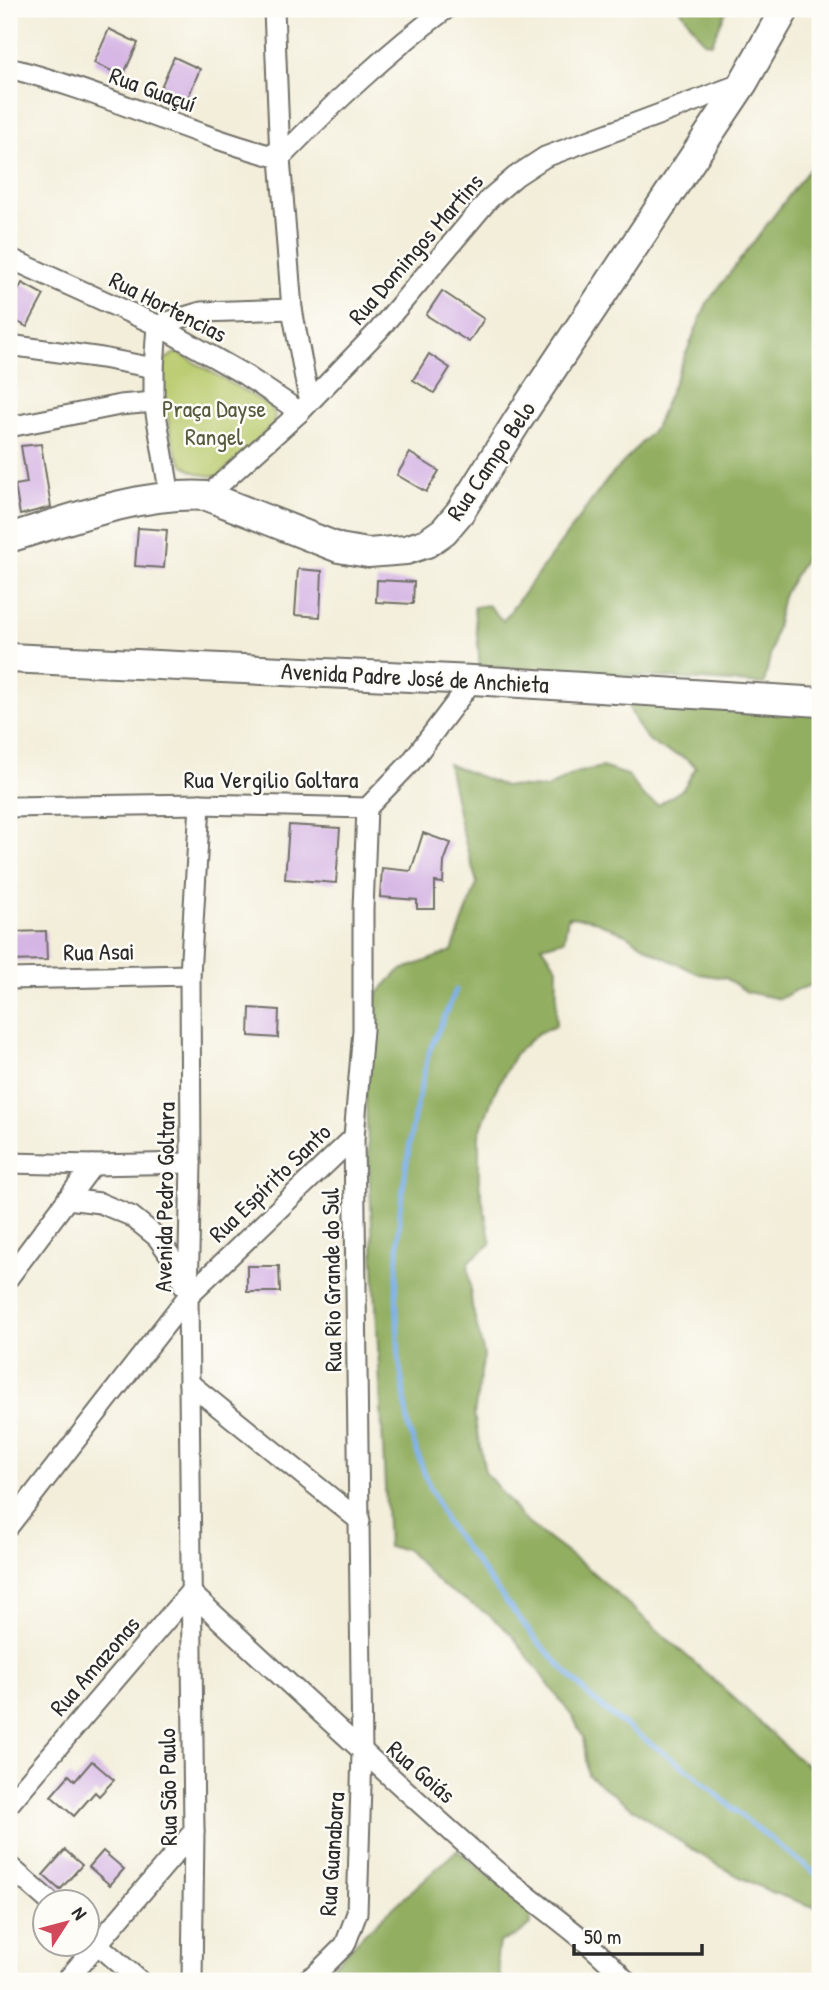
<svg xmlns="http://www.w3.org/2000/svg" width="829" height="1990" font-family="'Patrick Hand',sans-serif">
	<rect width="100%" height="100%" fill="#fdfcf7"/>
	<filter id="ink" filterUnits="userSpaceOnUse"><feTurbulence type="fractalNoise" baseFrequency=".0143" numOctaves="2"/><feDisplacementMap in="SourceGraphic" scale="14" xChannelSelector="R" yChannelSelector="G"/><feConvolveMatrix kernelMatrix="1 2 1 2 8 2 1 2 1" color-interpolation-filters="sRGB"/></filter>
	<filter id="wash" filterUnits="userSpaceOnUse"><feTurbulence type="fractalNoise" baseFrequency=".00686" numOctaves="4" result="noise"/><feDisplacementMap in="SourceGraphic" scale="28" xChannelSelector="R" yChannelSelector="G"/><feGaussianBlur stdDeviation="1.57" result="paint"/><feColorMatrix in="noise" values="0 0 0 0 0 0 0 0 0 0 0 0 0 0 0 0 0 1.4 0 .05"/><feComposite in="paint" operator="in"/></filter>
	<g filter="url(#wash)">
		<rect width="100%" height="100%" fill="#f3eeda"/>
		<path fill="#b9ca6d" stroke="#727a4c" stroke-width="2" d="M 175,353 L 180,354 L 270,406 L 275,415 L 273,425 L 219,476 C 179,477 174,453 168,419 C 165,397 162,383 164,360 Z"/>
		<g fill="#92ae60" stroke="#5e6c46" stroke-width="2">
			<path d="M 680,9 L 727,9 L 712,43 L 704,42 Z"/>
			<path d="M 820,155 L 820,547 L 810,550 L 783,596 L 764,684 L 479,666 C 480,646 475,627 474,607 L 488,605 L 503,621 L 607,480 L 655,428 L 707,303 Z"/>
			<path d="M 626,701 L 820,714 L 820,982 L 794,991 L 780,999 L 747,992 L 725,978 L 699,974 L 657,954 L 625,934 L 590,919 L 568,917 L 564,940 L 542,946 L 557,967 L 556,1026 L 538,1033 L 516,1053 L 495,1091 L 479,1135 L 479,1182 L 491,1244 L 468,1262 L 472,1306 L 484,1355 L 474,1415 L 485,1472 L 525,1521 L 590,1570 L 734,1698 L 796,1757 L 820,1775 L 820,1909 C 803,1903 786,1898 769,1891 C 703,1862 645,1818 588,1775 L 583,1737 L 574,1719 L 511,1634 L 489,1615 L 441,1585 L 406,1549 L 388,1547 L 362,1027 L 376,995 L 399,971 L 452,951 L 477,883 L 461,827 L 448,764 L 504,786 L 547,788 L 575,773 L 602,767 L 628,775 L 643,796 L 658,805 L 683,789 L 696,767 C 682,754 678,756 662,749 C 642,740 635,720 626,701 Z"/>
			<path d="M 457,1850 L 532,1910 L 530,1925 L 516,1936 L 499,1942 L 497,1957 L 501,1981 L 318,1981 L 366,1932 Z"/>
		</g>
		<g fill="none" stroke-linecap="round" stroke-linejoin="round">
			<path stroke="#7aafe8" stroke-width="5" d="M 456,990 L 429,1052 L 413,1122 L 400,1208 L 396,1295 L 399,1359 L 409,1429 L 426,1478 L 446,1522 L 494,1586 L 536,1640 L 590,1697 L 619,1721 L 691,1772 L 745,1819 L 820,1877"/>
		</g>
		<g id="blocks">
			<g fill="#d5b5e4">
				<path d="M 109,29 L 138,43 L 123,76 L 94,63 Z"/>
				<path d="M 174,57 L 200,69 L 185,105 L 158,94 Z"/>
				<path d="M 22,283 L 44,295 L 27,327 L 9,317 L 9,308 Z"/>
				<path d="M 442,291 L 484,319 L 469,342 L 426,315 Z"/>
				<path d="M 429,354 L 450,368 L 434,393 L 413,380 Z"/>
				<path d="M 41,444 L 51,507 L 20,515 L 15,485 L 27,483 L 21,446 Z"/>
				<path d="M 410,453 L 439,471 L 426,492 L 397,475 Z"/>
				<path d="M 138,528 L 167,530 L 164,568 L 135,566 Z"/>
				<path d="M 298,569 L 322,571 L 320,617 L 295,615 Z"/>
				<path d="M 377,580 L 414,582 L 413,604 L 376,602 Z"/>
				<path d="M 289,825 L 340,828 L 336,883 L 285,879 Z"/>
				<path d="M 423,833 L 451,843 L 444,862 L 443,883 L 435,882 L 435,909 L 417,909 L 417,900 L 380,897 L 382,868 L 411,871 Z"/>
				<path d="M 46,931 L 47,960 L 9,961 L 9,932 Z"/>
				<path d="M 250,1008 L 279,1010 L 278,1038 L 249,1036 Z"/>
				<path d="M 247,1266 L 279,1266 L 280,1292 L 247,1292 Z"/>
				<path d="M 92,1761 L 114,1780 L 99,1796 L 95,1792 L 74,1816 L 51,1796 L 69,1775 L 75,1781 Z"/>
				<path d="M 65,1850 L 82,1865 L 60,1890 L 43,1875 Z"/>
				<path d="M 103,1851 L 124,1869 L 110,1885 L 89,1867 Z"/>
			</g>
		</g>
	</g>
	<g filter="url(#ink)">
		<use href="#blocks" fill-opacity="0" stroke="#716f68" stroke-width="2"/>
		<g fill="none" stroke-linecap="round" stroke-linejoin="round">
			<g stroke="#716f68" stroke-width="23">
				<g id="street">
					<path d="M 274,9 L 280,158 L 292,309 L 309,400"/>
					<path d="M 9,68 C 101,91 187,134 280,158 C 332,105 386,53 446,9"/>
					<path d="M 9,258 L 157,325 L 245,375 L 300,412"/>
					<path d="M 9,345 L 102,358 L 154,368"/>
					<path d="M 9,427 L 120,405 L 154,402"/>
					<path d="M 170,496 L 154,402 L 154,368 L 157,325 L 201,312 L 292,309"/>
					<path d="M 207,496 L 300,412 L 378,331 L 489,199 L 516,176 L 545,157 L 743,83"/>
					<path d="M 9,807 L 200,804 L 367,808 L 411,762 L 473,680"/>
					<path d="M 9,979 L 190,975"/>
					<path d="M 9,1163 L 93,1165 L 191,1163"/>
					<path d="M 67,1199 L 100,1203 L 131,1216 L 157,1237 L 177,1265 L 184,1286"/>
					<path d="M 9,1277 L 93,1165"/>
					<path d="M 189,1383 L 360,1521"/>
					<path d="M 9,1526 L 188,1296 L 354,1137"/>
					<path d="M 190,1592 C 289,1684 387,1775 488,1864 C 532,1902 589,1938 626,1981"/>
					<path d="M 9,1804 L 190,1592"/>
					<path d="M 9,1866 L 50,1902"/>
					<path d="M 88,1936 L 140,1981"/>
					<path d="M 66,1981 L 194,1831"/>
					<path d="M 192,1981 L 194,1831 L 188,1296 L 191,1163 L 190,975 L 200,804"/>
					<path d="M 305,1981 L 316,1974 L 345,1945 L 357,1913 L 362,1753 L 354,1137 L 363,1030 L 363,909 L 367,808"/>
				</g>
			</g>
			<g stroke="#716f68" stroke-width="32">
				<g id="secondary">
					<path d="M 9,538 C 70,519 142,492 207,496 L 339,548 L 368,553 L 406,550 L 427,543 L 444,531 L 460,512 L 518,420 L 743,83 L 785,9"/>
					<path d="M 9,658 L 473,680 L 820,702"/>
				</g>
			</g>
			<use href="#street" stroke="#fff" stroke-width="19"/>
			<use href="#secondary" stroke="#fff" stroke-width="28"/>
		</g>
	</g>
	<g text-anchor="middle" stroke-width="5" stroke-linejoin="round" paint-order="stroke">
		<g font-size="24" fill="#2b2b2b" stroke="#fdfcf7">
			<text transform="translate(153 90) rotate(20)" y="8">Rua Guaçuí</text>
			<text transform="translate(416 249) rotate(-49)" y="8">Rua Domingos Martins</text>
			<text transform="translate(168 307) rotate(27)" y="8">Rua Hortencias</text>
			<text transform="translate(491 461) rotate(-56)" y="8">Rua Campo Belo</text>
			<text transform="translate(415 678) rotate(3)" y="8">Avenida Padre José de Anchieta</text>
			<text x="271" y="788">Rua Vergilio Goltara</text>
			<text transform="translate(99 952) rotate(-1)" y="8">Rua Asai</text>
			<text transform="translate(270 1183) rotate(-44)" y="8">Rua Espírito Santo</text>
			<text transform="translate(165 1197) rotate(-89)" y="8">Avenida Pedro Goltara</text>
			<text transform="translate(332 1280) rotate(-91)" y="8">Rua Rio Grande do Sul</text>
			<text transform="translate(95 1666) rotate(-49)" y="8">Rua Amazonas</text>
			<text transform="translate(421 1772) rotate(41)" y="8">Rua Goiás</text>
			<text transform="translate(168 1787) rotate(-91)" y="8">Rua São Paulo</text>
			<text transform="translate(332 1854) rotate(-86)" y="8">Rua Guanabara</text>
		</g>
		<g font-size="24" fill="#565b3f" stroke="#fdfcf7">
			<text x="214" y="417">Praça Dayse<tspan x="214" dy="28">Rangel</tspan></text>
		</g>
	</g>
	<rect width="829" height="1990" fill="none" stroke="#fdfcf7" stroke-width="35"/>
	<g transform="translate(66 1923) rotate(54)"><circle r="33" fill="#fdfcf7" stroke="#a9a8a5" stroke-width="2"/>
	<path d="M0-5L12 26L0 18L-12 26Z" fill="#d1495b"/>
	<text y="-10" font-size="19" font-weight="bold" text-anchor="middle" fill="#2b2b2b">N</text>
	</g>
	<path d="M574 1944v10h128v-10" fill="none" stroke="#2b2b2b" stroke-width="3.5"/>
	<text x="584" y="1944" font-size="21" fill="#2b2b2b" stroke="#fdfcf7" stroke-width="5" paint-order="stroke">50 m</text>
</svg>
